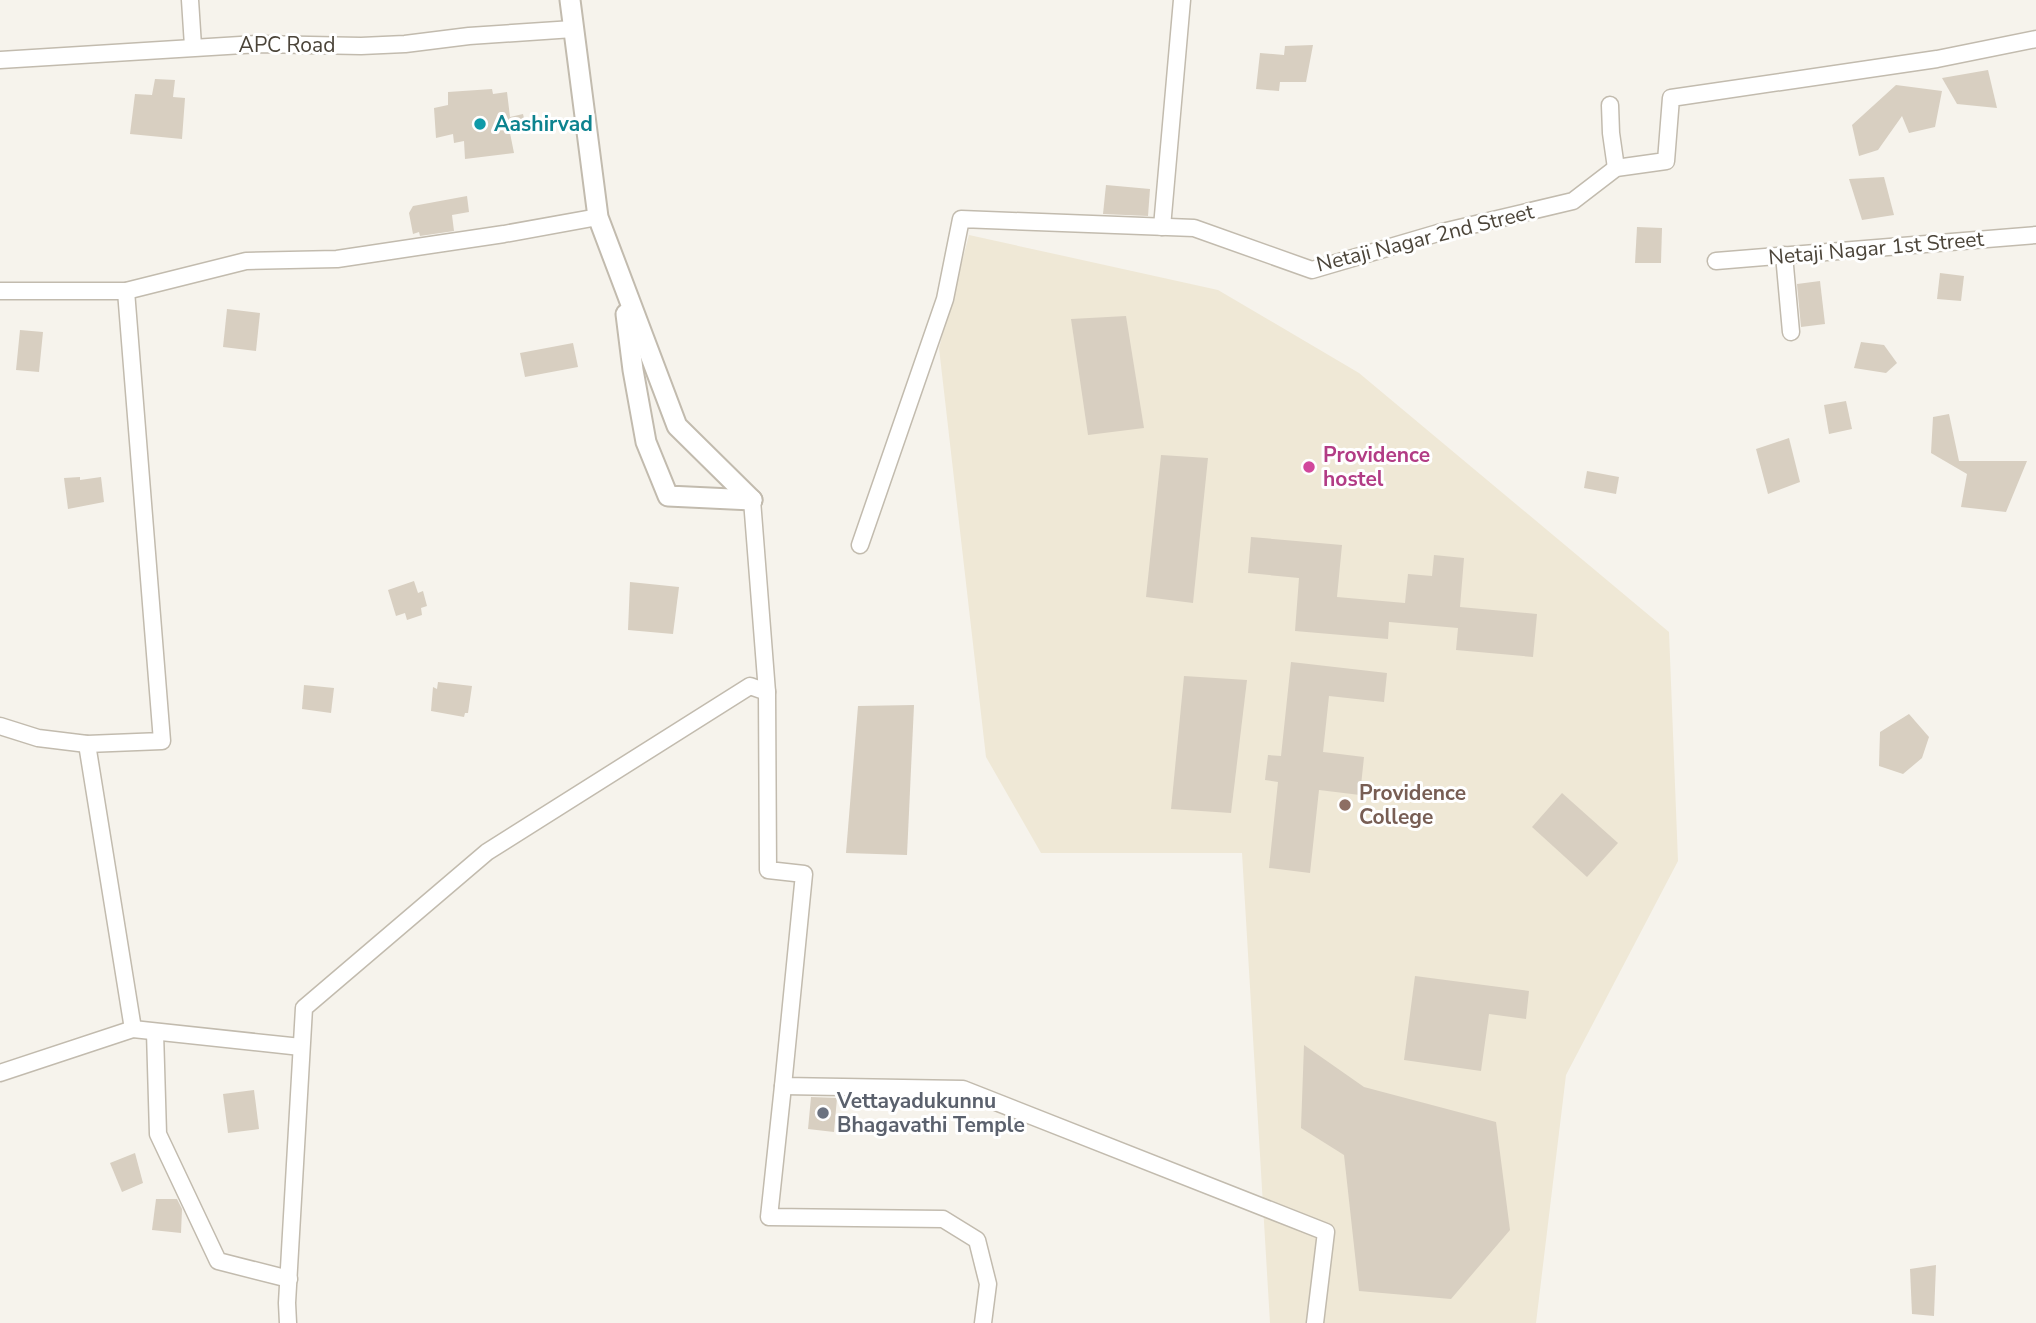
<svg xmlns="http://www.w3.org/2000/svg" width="2036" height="1323" font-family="'Nunito Sans',sans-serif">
	<rect width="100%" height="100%" fill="#f6f3ec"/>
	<path fill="#efe8d6" d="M 969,235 L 1218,290 L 1359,373 L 1669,632 L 1678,861 L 1566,1075 L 1536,1323 L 1270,1323 L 1242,853 L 1041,853 L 986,757 L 939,348 Z"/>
	<g fill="#d8cfc1">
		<path d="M 1313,45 L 1306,82 L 1280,82 L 1279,91 L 1256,89 L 1260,53 L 1284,55 L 1285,46 Z"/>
		<path d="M 1988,70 L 1997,108 L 1957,104 L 1942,78 Z"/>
		<path d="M 155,79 L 175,80 L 173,97 L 185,98 L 182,139 L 130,134 L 135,94 L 152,95 Z"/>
		<path d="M 1896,85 L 1942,91 L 1935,127 L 1909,133 L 1902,116 L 1878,150 L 1859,156 L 1852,125 Z"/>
		<path d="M 492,89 L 493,94 L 507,92 L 510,117 L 523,114 L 527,131 L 510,133 L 514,153 L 465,159 L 464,141 L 454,143 L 453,134 L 436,138 L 434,108 L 448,105 L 448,92 Z"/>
		<path d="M 1884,177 L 1894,215 L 1862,220 L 1849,179 Z"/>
		<path d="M 1106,185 L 1150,189 L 1148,216 L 1103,214 Z"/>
		<path d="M 467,196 L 469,212 L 452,215 L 454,231 L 420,236 L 419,232 L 413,234 L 409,213 L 413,206 Z"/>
		<path d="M 1637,227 L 1662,228 L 1661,263 L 1635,263 Z"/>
		<path d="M 1940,273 L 1964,276 L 1961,301 L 1937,299 Z"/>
		<path d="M 1820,281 L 1825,324 L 1801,327 L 1797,284 Z"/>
		<path d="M 227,309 L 260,313 L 256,351 L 223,347 Z"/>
		<path d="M 1126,316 L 1144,428 L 1088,435 L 1071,319 Z"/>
		<path d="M 20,330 L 43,332 L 39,372 L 16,370 Z"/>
		<path d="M 1861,342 L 1884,345 L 1897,363 L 1886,373 L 1854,368 Z"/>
		<path d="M 573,343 L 578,367 L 525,377 L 520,353 Z"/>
		<path d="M 1846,401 L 1852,429 L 1829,434 L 1824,405 Z"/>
		<path d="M 1949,414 L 1959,461 L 2027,461 L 2006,512 L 1961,507 L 1967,474 L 1931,453 L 1933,417 Z"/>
		<path d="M 1789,438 L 1800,482 L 1768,494 L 1756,449 Z"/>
		<path d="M 1161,455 L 1208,458 L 1193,603 L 1146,597 Z"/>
		<path d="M 1587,471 L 1619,477 L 1616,494 L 1584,488 Z"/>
		<path d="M 80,477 L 80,480 L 101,477 L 104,502 L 68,509 L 64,478 Z"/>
		<path d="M 1251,537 L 1342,545 L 1337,597 L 1405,603 L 1408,574 L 1432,576 L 1434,555 L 1464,558 L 1460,607 L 1537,614 L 1533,657 L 1456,650 L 1458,628 L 1389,622 L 1388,639 L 1295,631 L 1299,578 L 1248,573 Z"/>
		<path d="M 414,581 L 418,593 L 423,591 L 427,606 L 421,608 L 422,615 L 407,620 L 405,613 L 396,616 L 388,590 Z"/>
		<path d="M 630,582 L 679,587 L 673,634 L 628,630 Z"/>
		<path d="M 1291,662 L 1387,673 L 1384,702 L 1329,696 L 1323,752 L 1364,757 L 1360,795 L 1319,790 L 1310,873 L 1269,868 L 1278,782 L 1265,780 L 1268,755 L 1281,756 Z"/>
		<path d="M 1184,676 L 1247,680 L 1231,813 L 1171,809 Z"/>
		<path d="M 438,682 L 472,686 L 468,713 L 465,713 L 464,717 L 431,711 L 433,687 L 437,689 Z"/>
		<path d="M 304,685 L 334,688 L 331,713 L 302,709 Z"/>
		<path d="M 914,705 L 907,855 L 846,853 L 858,706 Z"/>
		<path d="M 1909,714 L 1929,737 L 1922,758 L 1903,774 L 1879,766 L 1880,732 Z"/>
		<path d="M 1562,793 L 1618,843 L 1587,877 L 1532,827 Z"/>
		<path d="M 1415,976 L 1529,991 L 1526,1019 L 1489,1014 L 1481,1071 L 1404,1060 Z"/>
		<path d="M 1304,1045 L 1364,1087 L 1496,1122 L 1510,1230 L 1451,1299 L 1359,1291 L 1344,1155 L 1301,1128 Z"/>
		<path d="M 254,1090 L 259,1129 L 228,1133 L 223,1094 Z"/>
		<path d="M 811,1097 L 837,1098 L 834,1132 L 808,1129 Z"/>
		<path d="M 135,1153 L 143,1183 L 122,1192 L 110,1163 Z"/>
		<path d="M 156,1199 L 177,1199 L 182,1209 L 181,1233 L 152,1230 Z"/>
		<path d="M 1936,1265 L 1934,1316 L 1912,1314 L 1910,1269 Z"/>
	</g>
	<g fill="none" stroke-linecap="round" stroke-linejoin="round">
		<g stroke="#c2bbae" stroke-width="19">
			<g id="minor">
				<path d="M 190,0 L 193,46"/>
				<path d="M 0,60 L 258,44 L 361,46 L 405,44 L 469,36 L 573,29"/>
				<path d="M 1610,105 L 1611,133 L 1616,168"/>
				<path d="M 1162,227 L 1182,0"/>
				<path d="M 1784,255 L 1791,332"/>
				<path d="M 1716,261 L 2036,235"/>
				<path d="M 0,291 L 126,291 L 246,261 L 337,259 L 504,234 L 598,217"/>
				<path d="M 752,500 L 767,692"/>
				<path d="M 860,545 L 945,299 L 961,219 L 1194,228 L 1312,270 L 1438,233 L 1573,201 L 1616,168 L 1666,161 L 1671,98 L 1937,59 L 2036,39"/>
				<path d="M 0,726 L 38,738 L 87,744 L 162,741 L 126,291"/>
				<path d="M 87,744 L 133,1029"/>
				<path d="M 155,1032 L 158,1134 L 218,1261 L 289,1279"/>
				<path d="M 0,1073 L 133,1029 L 301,1047"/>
				<path d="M 783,1086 L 769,1217 L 943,1219 L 977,1240 L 988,1284 L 983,1323"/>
				<path d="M 288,1323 L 287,1303 L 304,1008 L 487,852 L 750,686 L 767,692 L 768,870 L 804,874 L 783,1086 L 963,1089 L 1326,1232 L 1315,1323"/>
			</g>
		</g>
		<g stroke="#c2bbae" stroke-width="23">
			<g id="tertiary">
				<path d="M 570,0 L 598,217 L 677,426 L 752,500"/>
				<path d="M 626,314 L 633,370 L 646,442 L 668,496 L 752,500"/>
			</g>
		</g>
		<use href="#minor" stroke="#fff" stroke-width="16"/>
		<use href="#tertiary" stroke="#fff" stroke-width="19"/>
	</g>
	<circle fill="#0f9aa8" stroke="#fff" stroke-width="2.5" cx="480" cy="124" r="7"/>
	<circle fill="#d1479c" stroke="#fff" stroke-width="2.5" cx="1309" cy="467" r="7"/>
	<circle fill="#8d6e63" stroke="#fff" stroke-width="2.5" cx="1345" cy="805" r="7"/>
	<circle fill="#6b7280" stroke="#fff" stroke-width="2.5" cx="823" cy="1113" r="7"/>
	<g text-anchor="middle" stroke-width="6" stroke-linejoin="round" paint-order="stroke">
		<g font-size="21" fill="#4b4439" stroke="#fff">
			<text x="287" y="52">APC Road</text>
			<text transform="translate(1425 238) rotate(-14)" y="7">Netaji Nagar 2nd Street</text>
			<text transform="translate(1876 248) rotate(-5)" y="7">Netaji Nagar 1st Street</text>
		</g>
		<g font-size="21" font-weight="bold" fill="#0d838f" stroke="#fff" text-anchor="start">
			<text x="494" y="131">Aashirvad</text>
		</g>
		<g font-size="21" font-weight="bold" fill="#b23c85" stroke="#fff" text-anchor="start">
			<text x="1323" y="462">Providence<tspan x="1323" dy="24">hostel</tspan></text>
		</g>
		<g font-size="21" font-weight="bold" fill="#785e54" stroke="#fff" text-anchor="start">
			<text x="1359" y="800">Providence<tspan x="1359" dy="24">College</tspan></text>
		</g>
		<g font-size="21" font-weight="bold" fill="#5b616d" stroke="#fff" text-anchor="start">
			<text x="837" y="1108">Vettayadukunnu<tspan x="837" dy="24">Bhagavathi Temple</tspan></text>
		</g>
	</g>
</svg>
